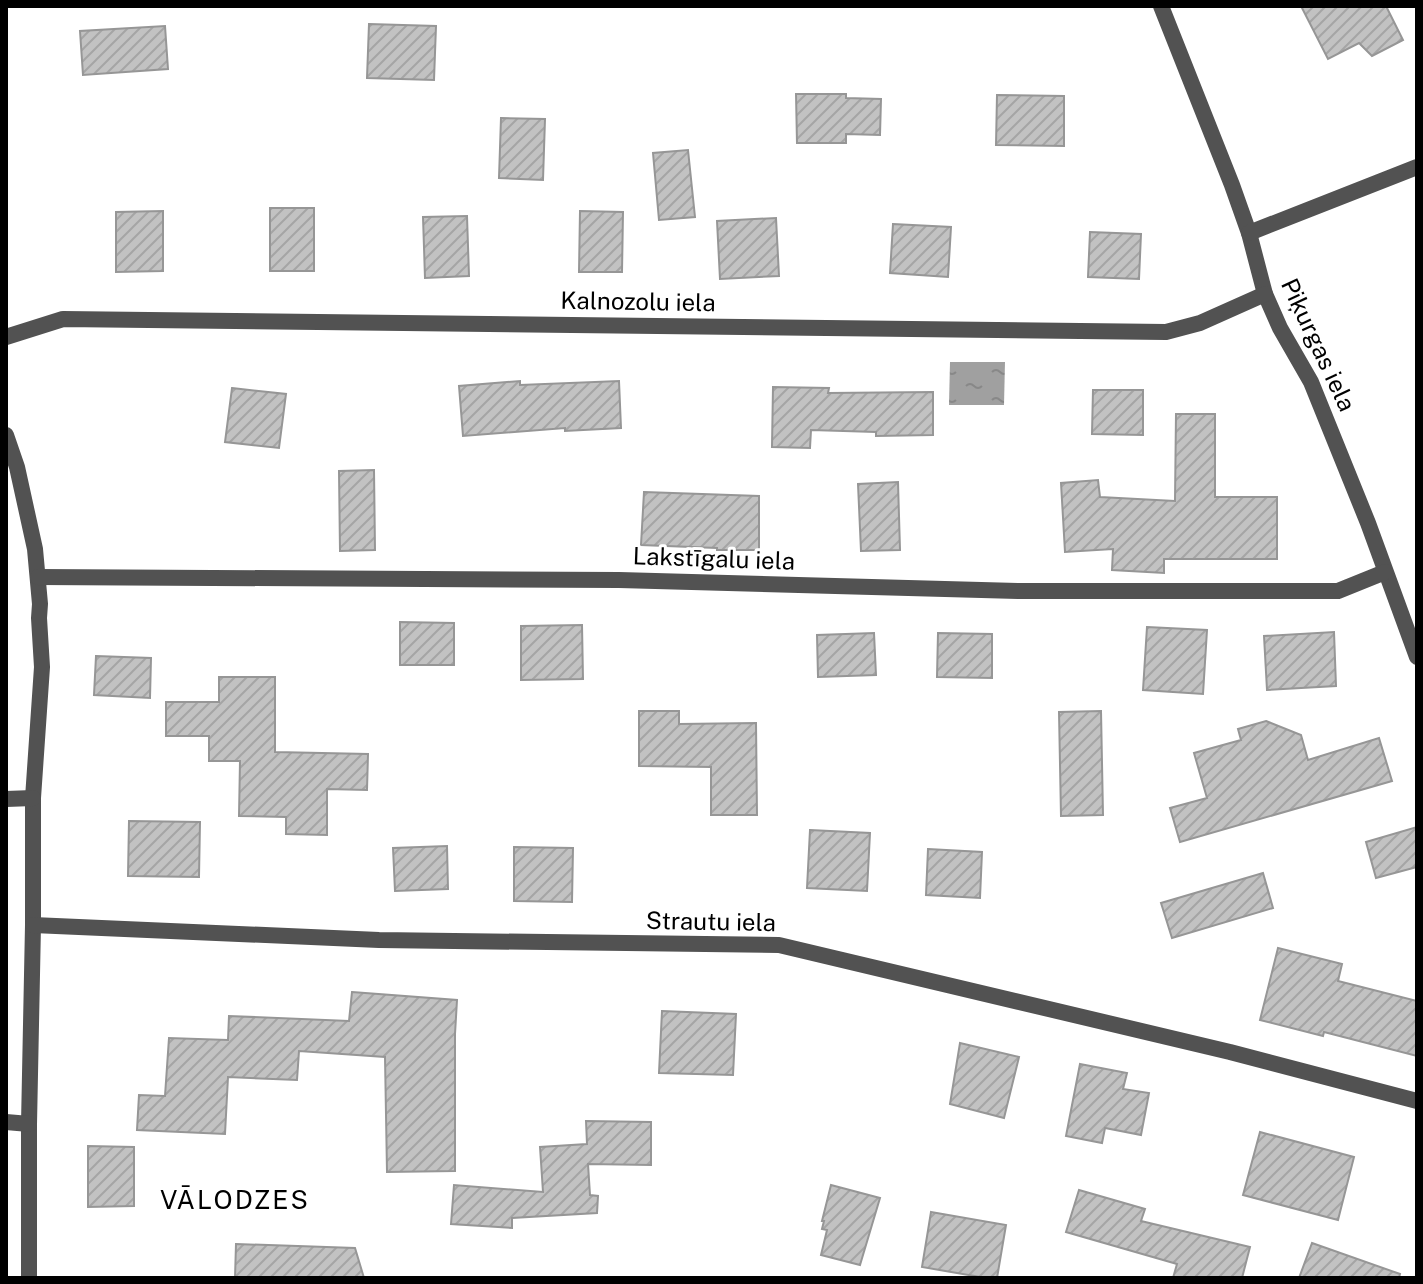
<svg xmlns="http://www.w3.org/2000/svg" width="1423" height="1284" font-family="'Public Sans',sans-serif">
	<defs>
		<pattern id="water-ripples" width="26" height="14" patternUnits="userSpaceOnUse" patternTransform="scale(2)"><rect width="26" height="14" fill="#a0a0a0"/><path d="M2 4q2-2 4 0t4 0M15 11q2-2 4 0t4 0" fill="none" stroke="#888"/></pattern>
		<pattern id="building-hatch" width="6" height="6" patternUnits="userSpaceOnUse" patternTransform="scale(2)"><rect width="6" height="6" fill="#c2c2c2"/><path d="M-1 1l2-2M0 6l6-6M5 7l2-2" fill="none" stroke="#a5a5a5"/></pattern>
	</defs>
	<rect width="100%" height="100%" fill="#fff"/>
	<path fill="url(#water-ripples)" d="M 950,362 L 1005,362 L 1004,405 L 949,405 Z"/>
	<g fill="url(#building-hatch)" stroke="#969696" stroke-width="2">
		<path d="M 1301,6 L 1386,6 L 1403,40 L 1372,56 L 1359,43 L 1328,59 Z"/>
		<path d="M 369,24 L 436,26 L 434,80 L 367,78 Z"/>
		<path d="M 165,26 L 168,69 L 83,75 L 80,31 Z"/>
		<path d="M 796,94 L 846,94 L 846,98 L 881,99 L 880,135 L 846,134 L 846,143 L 797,143 Z"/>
		<path d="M 997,95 L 1064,96 L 1064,146 L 996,145 Z"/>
		<path d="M 501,118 L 545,119 L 543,180 L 499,178 Z"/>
		<path d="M 688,150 L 695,217 L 659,220 L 653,153 Z"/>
		<rect x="270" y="208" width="44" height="63"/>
		<path d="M 163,211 L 163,271 L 116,272 L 116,212 Z"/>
		<path d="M 580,211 L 623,212 L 622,272 L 579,272 Z"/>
		<path d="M 467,216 L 469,276 L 425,278 L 423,217 Z"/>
		<path d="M 776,218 L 779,276 L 720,279 L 717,221 Z"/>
		<path d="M 893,224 L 951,227 L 948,277 L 890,273 Z"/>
		<path d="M 1090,232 L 1141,234 L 1139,279 L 1088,277 Z"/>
		<path d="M 520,381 L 520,385 L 619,381 L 621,428 L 565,431 L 565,428 L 463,436 L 459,386 Z"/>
		<path d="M 773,387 L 829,388 L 828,393 L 933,392 L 933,435 L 876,436 L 876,432 L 811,430 L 810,448 L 772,447 Z"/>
		<path d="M 232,388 L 286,394 L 279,448 L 225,442 Z"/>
		<path d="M 1093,390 L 1143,390 L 1143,435 L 1092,434 Z"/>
		<path d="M 1176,414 L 1215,414 L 1215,497 L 1277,497 L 1277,559 L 1164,559 L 1164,573 L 1112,570 L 1113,549 L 1065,552 L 1061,483 L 1098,480 L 1100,497 L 1175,501 Z"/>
		<path d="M 374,470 L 375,550 L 340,551 L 339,471 Z"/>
		<path d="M 898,482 L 900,550 L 861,551 L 858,484 Z"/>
		<path d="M 644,492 L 759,496 L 759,550 L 717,550 L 717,548 L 641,545 Z"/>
		<path d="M 400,622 L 454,623 L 454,665 L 400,665 Z"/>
		<path d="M 582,625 L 583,679 L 521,680 L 521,626 Z"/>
		<path d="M 1147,627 L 1207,630 L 1203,694 L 1143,690 Z"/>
		<path d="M 1334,632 L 1336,686 L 1267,690 L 1264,636 Z"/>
		<path d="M 874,633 L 876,675 L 818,677 L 817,635 Z"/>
		<path d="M 938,633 L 992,634 L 992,678 L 937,677 Z"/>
		<path d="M 96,656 L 151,658 L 150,698 L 94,695 Z"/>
		<path d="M 219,677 L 275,677 L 275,752 L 368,754 L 367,790 L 327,789 L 327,835 L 286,834 L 286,817 L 239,816 L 240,761 L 209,761 L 209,736 L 166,736 L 166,702 L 219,702 Z"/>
		<path d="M 639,711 L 679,711 L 679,724 L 756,723 L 757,815 L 711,815 L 711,767 L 639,766 Z"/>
		<path d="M 1101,711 L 1103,815 L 1061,816 L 1059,712 Z"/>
		<path d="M 1266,721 L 1301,735 L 1308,760 L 1379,738 L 1392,781 L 1180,842 L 1170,808 L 1207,798 L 1194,753 L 1241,740 L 1238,729 Z"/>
		<path d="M 129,821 L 200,822 L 199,877 L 128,876 Z"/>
		<path d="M 1417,827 L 1417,867 L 1376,878 L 1366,842 Z"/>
		<path d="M 810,830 L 870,833 L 867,891 L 807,888 Z"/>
		<path d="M 447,846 L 448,889 L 395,891 L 393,848 Z"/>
		<path d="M 514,847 L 573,848 L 572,902 L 514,901 Z"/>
		<path d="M 928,849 L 982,852 L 980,898 L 926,895 Z"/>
		<path d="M 1263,873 L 1273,908 L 1172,938 L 1161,903 Z"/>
		<path d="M 1278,948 L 1342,964 L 1338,981 L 1417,1001 L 1417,1056 L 1324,1032 L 1323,1036 L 1260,1020 Z"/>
		<path d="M 352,992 L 457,1000 L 455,1034 L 455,1171 L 387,1172 L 385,1057 L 299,1051 L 297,1080 L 228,1077 L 225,1134 L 137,1130 L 139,1095 L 165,1096 L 169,1038 L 228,1040 L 229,1016 L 349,1021 Z"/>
		<path d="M 662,1011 L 736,1014 L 733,1075 L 659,1073 Z"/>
		<path d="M 960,1043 L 1019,1057 L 1004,1118 L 950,1104 Z"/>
		<path d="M 1080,1064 L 1127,1073 L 1123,1089 L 1149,1093 L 1141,1135 L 1105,1128 L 1102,1143 L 1066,1136 Z"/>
		<path d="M 586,1121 L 651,1122 L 651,1165 L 588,1164 L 590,1195 L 598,1196 L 597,1213 L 512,1218 L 512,1228 L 451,1224 L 454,1185 L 543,1192 L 540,1147 L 587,1144 Z"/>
		<path d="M 1260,1132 L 1354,1157 L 1338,1220 L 1243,1195 Z"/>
		<path d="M 88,1146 L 134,1147 L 134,1206 L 88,1207 Z"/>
		<path d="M 831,1185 L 880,1198 L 860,1265 L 821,1255 L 827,1230 L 822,1229 L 824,1221 L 822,1221 Z"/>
		<path d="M 1079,1190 L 1145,1209 L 1141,1221 L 1250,1247 L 1242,1278 L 1173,1278 L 1177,1264 L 1066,1232 Z"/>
		<path d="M 931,1212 L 1006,1225 L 997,1278 L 986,1278 L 922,1267 Z"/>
		<path d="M 1312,1243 L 1400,1274 L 1399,1278 L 1299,1278 Z"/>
		<path d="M 236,1244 L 355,1248 L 364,1278 L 235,1278 Z"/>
	</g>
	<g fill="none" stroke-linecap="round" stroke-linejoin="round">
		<g stroke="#525252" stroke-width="16">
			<path d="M 1161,6 L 1232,185 L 1249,233 L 1265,294 L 1280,328 L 1311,382 L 1368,523 L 1417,657"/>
			<path d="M 1249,233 L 1417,167"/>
			<path d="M 6,337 L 63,319 L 1166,332 L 1200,323 L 1265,294"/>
			<path d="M 6,435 L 17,467 L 35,549 L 40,604 L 39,618 L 42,667 L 33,798 L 33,925 L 29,1124 L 29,1278"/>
			<path d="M 38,577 L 619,580 L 1018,591 L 1338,591 L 1385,572"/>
			<path d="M 6,799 L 33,798"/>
			<path d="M 33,925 L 379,940 L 779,945 L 1230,1052 L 1417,1101"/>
			<path d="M 6,1122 L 29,1124"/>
		</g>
	</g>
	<g text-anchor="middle" stroke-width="6" stroke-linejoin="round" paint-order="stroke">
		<g font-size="24" fill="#000" stroke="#fff">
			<text transform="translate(638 302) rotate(1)" y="8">Kalnozolu iela</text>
			<text transform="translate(1318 345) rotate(65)" y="8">Piķurgas iela</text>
			<text transform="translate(714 559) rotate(2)" y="8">Lakstīgalu iela</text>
			<text transform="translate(711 922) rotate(1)" y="8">Strautu iela</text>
		</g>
		<g font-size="26" letter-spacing="2" fill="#000" stroke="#fff">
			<text x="235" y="1209">VĀLODZES</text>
		</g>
	</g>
	<rect width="1423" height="1284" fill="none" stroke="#000000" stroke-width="16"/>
</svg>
